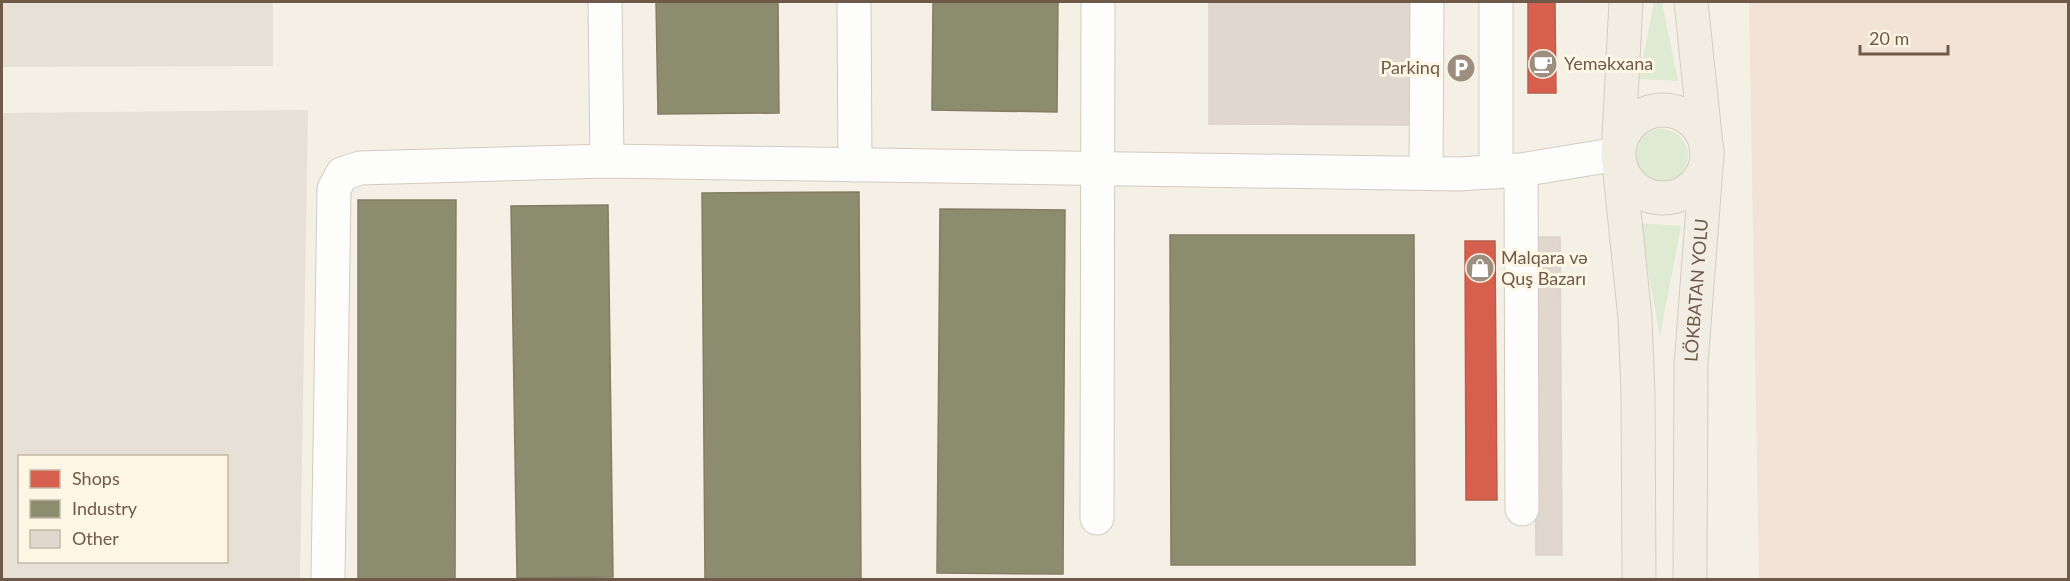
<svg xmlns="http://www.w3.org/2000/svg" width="2070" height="581" font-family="Lato,sans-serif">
	<rect width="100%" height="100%" fill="#f4f0e6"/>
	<path fill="#f2e3d6" d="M 1749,2 L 2068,2 L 2068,579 L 1759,579 Z"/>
	<g fill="#e6e0d7" fill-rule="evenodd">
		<path d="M 2,2 L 273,2 L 273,66 L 2,67 Z"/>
		<path d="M 308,110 L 300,579 L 2,579 L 2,113 ZM 20,456 L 226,456 L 226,562 L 20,562 Z"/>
	</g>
	<g fill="#deead1">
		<path d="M 1654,2 L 1662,2 L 1678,81 L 1639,79 Z"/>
		<circle cx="1661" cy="156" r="27"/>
		<path d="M 1639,223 L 1681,226 L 1660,336 Z"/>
	</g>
	<g fill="#d6604d" stroke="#b75e4c" stroke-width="1.5">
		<path d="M 1528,2 L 1555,2 L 1556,93 L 1528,93 Z"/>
		<path d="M 1465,241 L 1495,241 L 1497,500 L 1466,500 Z"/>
	</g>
	<g fill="#8c8c6e" stroke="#837d63" stroke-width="1.5">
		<path d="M 656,2 L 778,2 L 779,113 L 658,114 Z"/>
		<path d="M 933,2 L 1058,2 L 1057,112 L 932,110 Z"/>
		<path d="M 859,192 L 861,580 L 705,580 L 702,193 Z"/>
		<path d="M 358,200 L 456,200 L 455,579 L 358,579 Z"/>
		<path d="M 608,205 L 613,577 L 517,578 L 511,206 Z"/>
		<path d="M 940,209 L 1065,210 L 1063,574 L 937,573 Z"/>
		<path d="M 1170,235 L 1414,235 L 1415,565 L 1171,565 Z"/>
	</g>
	<g fill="#e0d8ce" stroke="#dcd3c9" stroke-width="1.5">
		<path d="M 1209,2 L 1411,2 L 1411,125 L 1209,124 Z"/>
		<path d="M 1534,237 L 1560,237 L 1562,555 L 1536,555 Z"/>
	</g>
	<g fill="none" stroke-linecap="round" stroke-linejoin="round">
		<g stroke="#d2cbc2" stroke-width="35">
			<g id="minor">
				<path d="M 605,2 L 607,161"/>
				<path d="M 854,2 L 855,165"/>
				<path d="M 1496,2 L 1496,172"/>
				<path d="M 1521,170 L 1522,509"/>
				<path d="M 1426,173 L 1427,2"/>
				<path d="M 1097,518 L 1098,2"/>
				<path d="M 328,578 L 334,189 L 342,174 L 360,168 L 607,161 L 1459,174 L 1521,170 L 1618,154"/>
			</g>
		</g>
		<g stroke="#d3ccc4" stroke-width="35">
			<g id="major">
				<path d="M 1626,2 L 1618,154 L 1635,318 L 1638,392 L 1639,580"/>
				<circle cx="1663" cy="154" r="44"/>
				<path id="s1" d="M 1690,580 L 1691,364 L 1707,155 L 1691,2"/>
			</g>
		</g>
		<use href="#minor" stroke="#fdfdfb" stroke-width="33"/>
		<use href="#major" stroke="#f1ede3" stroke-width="33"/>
	</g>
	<defs>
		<g id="cafe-disc" transform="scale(1.5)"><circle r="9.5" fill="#9e8e80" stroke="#fef6e5"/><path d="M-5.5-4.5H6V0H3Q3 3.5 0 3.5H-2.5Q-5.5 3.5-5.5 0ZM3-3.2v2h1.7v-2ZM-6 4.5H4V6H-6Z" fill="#fff"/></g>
		<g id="parking-disc" transform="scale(1.5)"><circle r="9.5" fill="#9e8e80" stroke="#fef6e5"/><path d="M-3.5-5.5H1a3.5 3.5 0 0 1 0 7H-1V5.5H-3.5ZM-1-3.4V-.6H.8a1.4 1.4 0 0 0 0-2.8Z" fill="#fff"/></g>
		<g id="shop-disc" transform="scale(1.5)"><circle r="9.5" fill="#9e8e80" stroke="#fef6e5"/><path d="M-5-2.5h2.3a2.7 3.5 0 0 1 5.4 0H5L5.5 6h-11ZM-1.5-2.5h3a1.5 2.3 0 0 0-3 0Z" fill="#fff"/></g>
	</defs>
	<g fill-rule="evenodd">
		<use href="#cafe-disc" x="1543" y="64"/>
		<use href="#parking-disc" x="1461" y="68"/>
		<use href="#shop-disc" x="1480" y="268"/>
	</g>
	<g text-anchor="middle" stroke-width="6" stroke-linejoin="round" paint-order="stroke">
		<g font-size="18" fill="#6f5a49" stroke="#fef6e5" text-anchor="start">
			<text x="1564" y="70">Yeməkxana</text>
			<text x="1440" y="74" text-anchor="end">Parkinq</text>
			<text x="1501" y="264">Malqara və<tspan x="1501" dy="21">Quş Bazarı</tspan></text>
		</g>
		<g font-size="18" fill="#6f5a49" stroke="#fef6e5">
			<text dy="6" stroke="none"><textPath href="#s1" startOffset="290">LÖKBATAN YOLU</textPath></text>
		</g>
	</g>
	<rect width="2070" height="581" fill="none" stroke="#6f5a49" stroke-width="6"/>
	<rect x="18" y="455" width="210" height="108" fill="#fef6e5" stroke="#c5b8a7" stroke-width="1.5"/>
	<rect x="30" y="470" width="30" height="18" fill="#d6604d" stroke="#c5b8a7" stroke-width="1.5"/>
	<text x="72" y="485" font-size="18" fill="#6f5a49">Shops</text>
	<rect x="30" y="500" width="30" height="18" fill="#8c8c6e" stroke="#c5b8a7" stroke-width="1.5"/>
	<text x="72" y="515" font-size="18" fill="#6f5a49">Industry</text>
	<rect x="30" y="530" width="30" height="18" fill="#e0d8ce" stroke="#c5b8a7" stroke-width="1.5"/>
	<text x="72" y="545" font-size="18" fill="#6f5a49">Other</text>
	<path d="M1860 45v9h88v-9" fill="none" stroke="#6f5a49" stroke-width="3"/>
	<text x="1869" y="45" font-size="18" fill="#6f5a49" stroke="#fef6e5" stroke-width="4.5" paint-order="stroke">20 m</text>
</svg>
